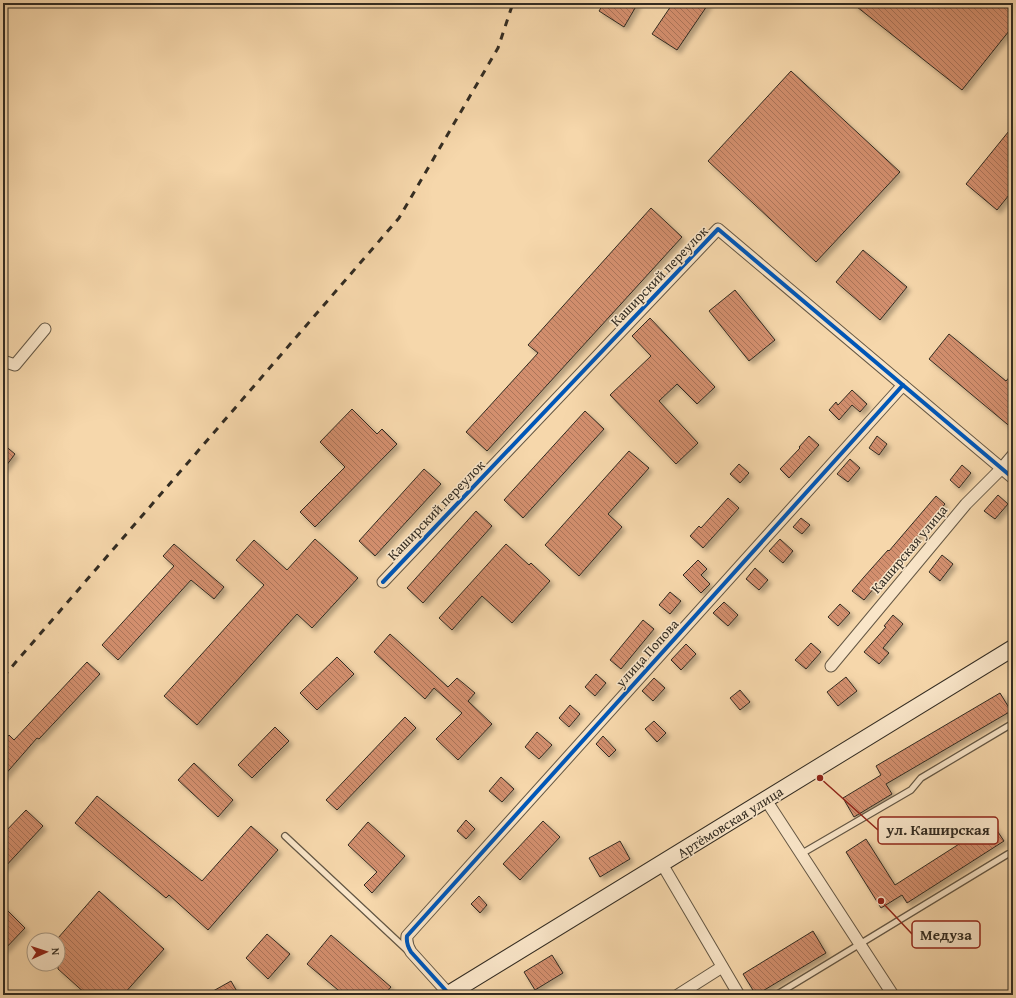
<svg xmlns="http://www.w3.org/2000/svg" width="1016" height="998" font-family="'Gentium Book Plus',serif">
	<defs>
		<pattern id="building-back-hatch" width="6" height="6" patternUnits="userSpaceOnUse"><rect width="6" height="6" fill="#d38f6e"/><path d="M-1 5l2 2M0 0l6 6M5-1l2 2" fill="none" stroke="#ac755a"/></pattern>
		<filter id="shadow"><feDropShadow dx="3.5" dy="3.5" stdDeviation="2" flood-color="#0004"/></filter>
	</defs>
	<rect width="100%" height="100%" fill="#f6d7ab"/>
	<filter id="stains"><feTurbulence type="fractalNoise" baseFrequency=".005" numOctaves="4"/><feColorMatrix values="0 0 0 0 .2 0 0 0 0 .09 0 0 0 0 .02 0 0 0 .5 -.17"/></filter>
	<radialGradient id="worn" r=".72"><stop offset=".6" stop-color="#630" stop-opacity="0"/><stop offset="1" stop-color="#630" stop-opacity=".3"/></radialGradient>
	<g fill="url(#building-back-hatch)" stroke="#332c22" filter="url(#shadow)">
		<path d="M 604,3 L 638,3 L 624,27 L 599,11 Z"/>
		<path d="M 673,3 L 709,3 L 677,50 L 652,34 Z"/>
		<path d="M 852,3 L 1013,3 L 1013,26 L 962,90 Z"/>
		<path d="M 791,71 L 900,172 L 816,262 L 708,161 Z"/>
		<path d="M 1013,126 L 1013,190 L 997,210 L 966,184 Z"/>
		<path d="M 651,208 L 682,237 L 487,451 L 466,432 L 538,353 L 528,345 Z"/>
		<path d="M 863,250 L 907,287 L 880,320 L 836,282 Z"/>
		<path d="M 735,290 L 775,340 L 749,361 L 709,311 Z"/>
		<path d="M 650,318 L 715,387 L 697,404 L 677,384 L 659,401 L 698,443 L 676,464 L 610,395 L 651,356 L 632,336 Z"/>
		<path d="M 949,334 L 1006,381 L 1013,373 L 1013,429 L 929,359 Z"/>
		<path d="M 852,390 L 867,404 L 860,412 L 852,405 L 839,420 L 829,410 L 836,402 L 838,405 Z"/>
		<path d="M 352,409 L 377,434 L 382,429 L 397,444 L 315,527 L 300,512 L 345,467 L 320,442 Z"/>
		<path d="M 585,411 L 604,429 L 523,518 L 504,500 Z"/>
		<path d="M 809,436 L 819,445 L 789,478 L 780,469 L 800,448 L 799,447 Z"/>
		<path d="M 877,436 L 887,444 L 879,455 L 869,448 Z"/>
		<path d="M 3,444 L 15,454 L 3,470 Z"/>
		<path d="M 629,451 L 649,468 L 608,514 L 622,527 L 579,576 L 545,545 Z"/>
		<path d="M 850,459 L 860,468 L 848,482 L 837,474 Z"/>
		<path d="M 739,464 L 749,473 L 740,483 L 730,474 Z"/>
		<path d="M 962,465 L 971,473 L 959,488 L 950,480 Z"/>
		<path d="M 424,469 L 441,484 L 375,556 L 359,541 Z"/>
		<path d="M 998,495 L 1008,504 L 995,519 L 984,511 Z"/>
		<path d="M 936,496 L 945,504 L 864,600 L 852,591 L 864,577 L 888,550 L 889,551 Z"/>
		<path d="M 728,498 L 739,508 L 703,548 L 690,536 L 699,526 L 701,528 Z"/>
		<path d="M 476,511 L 492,526 L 423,603 L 407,588 Z"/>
		<path d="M 801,518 L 810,525 L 802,534 L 793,527 Z"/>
		<path d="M 315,539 L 358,578 L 312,628 L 297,614 L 197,725 L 164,696 L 264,585 L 236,560 L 254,540 L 287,570 Z"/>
		<path d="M 780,539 L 793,551 L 783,563 L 769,551 Z"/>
		<path d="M 174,544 L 224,587 L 214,599 L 191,580 L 118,660 L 102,645 L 174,566 L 163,556 Z"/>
		<path d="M 506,544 L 529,565 L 531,563 L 550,581 L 512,623 L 482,596 L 452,630 L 439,618 Z"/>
		<path d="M 942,555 L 953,564 L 940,581 L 929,572 Z"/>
		<path d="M 698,560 L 707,569 L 701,575 L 710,584 L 701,593 L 683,575 Z"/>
		<path d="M 755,568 L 768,580 L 759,590 L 746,579 Z"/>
		<path d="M 670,592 L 681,601 L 670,614 L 659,605 Z"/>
		<path d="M 724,602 L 738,615 L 728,626 L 713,613 Z"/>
		<path d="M 840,604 L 850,613 L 838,626 L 828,617 Z"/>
		<path d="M 893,615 L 903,624 L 883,648 L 889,653 L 879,664 L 864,652 L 886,627 L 884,626 Z"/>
		<path d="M 643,620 L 654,629 L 621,669 L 610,660 Z"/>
		<path d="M 390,634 L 448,687 L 457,678 L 475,693 L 468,701 L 492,724 L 458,760 L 436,739 L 462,713 L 434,688 L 425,699 L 374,652 Z"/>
		<path d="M 811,643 L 821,652 L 806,669 L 795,660 Z"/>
		<path d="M 686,644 L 696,654 L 681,670 L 671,660 Z"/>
		<path d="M 337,657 L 354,674 L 317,710 L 300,693 Z"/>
		<path d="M 87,662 L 100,674 L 39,739 L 37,738 L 3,777 L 3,742 L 9,735 L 14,740 Z"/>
		<path d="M 596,674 L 606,683 L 595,696 L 585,687 Z"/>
		<path d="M 846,677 L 857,691 L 838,706 L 827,692 Z"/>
		<path d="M 654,678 L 665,688 L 653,701 L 642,691 Z"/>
		<path d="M 740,690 L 750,702 L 740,710 L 730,698 Z"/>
		<path d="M 1000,693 L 1011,711 L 886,784 L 892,794 L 854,817 L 843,798 L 881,775 L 876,766 Z"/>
		<path d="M 570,705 L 580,714 L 569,727 L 559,718 Z"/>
		<path d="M 405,717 L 416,728 L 337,810 L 326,800 Z"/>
		<path d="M 654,721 L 666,733 L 657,742 L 645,729 Z"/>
		<path d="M 275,727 L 289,741 L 252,778 L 238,765 Z"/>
		<path d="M 537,732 L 552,745 L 539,759 L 525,747 Z"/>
		<path d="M 603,736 L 616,750 L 609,757 L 596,744 Z"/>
		<path d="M 194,763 L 233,800 L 218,817 L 178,780 Z"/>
		<path d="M 501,777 L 514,789 L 502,802 L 489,791 Z"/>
		<path d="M 97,796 L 202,881 L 251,826 L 278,850 L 208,930 L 169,895 L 166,898 L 75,823 Z"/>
		<path d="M 26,810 L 43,826 L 3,869 L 3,834 Z"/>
		<path d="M 466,820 L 475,829 L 466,839 L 457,831 Z"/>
		<path d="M 543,821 L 560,837 L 520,880 L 503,864 Z"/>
		<path d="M 368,822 L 405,856 L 372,893 L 364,885 L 377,872 L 348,845 Z"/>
		<path d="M 992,823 L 1004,841 L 907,903 L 902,895 L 881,908 L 846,852 L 866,839 L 895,885 Z"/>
		<path d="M 620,841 L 630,859 L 600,877 L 589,858 Z"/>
		<path d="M 99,891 L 164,949 L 123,995 L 87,995 L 58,969 L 58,938 Z"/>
		<path d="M 479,896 L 487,905 L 480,913 L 471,904 Z"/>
		<path d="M 3,906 L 25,928 L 3,951 Z"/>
		<path d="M 813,931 L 826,953 L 756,995 L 743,974 Z"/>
		<path d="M 267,934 L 290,954 L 268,979 L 246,958 Z"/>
		<path d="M 331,935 L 391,987 L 384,995 L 344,995 L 307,964 Z"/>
		<path d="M 552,955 L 563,973 L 535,990 L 524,972 Z"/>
		<path d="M 231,981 L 239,995 L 206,995 Z"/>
	</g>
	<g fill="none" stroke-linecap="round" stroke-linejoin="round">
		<g stroke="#645744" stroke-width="8">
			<g id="lane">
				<path d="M 285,836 L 407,950"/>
				<path d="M 801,854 L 911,790 L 921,778 L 1010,725"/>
				<path d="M 776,995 L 1008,854"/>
			</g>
		</g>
		<g stroke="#645744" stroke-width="13">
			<g id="street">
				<path d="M 3,361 L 15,365 L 45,329"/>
				<path d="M 383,582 L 718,229 L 1013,478"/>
				<path d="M 831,666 L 966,504 L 1002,468 L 1013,455"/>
				<path d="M 766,800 L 893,995"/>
				<path d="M 662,864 L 739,995"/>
				<path d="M 449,994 L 411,952 C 408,947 406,943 407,936 L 903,385"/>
				<path d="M 678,995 L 722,967"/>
			</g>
		</g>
		<g stroke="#332c22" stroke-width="18">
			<path id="secondary" d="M 447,995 L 1013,648"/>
		</g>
		<use href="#lane" stroke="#f9e5c8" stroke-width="5.5"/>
		<use href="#street" stroke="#f9e5c8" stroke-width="11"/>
		<use href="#secondary" stroke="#f9e5c8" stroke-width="16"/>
		<path stroke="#332c22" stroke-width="3" stroke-dasharray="7 7" stroke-linecap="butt" d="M 3,677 L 399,218 L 498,48 L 513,3"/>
		<g stroke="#f9e5c8" stroke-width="6">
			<g id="cycleway">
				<path d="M 383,582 L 718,229 L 1013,478"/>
				<path d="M 449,994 L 411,952 C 408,947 406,943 407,936 L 903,385"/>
			</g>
		</g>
		<use href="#cycleway" stroke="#0057b8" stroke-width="4"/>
	</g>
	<g text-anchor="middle" stroke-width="3" stroke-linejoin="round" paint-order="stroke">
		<g font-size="14" fill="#332c22" stroke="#f9e5c8">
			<text transform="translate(659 276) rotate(-46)" y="5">Каширский переулок</text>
			<text transform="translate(436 510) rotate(-46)" y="5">Каширский переулок</text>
			<text transform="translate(909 549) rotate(-50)" y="5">Каширская улица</text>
			<text transform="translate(647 653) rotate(-48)" y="5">улица Попова</text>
			<text transform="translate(730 822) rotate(-32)" y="5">Артёмовская улица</text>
		</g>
	</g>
	<path fill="none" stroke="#8f2418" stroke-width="1.5" d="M820 778L878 830M881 901L912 934"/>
	<g fill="#8f2418" stroke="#f9e5c8" stroke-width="1.5">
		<circle cx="820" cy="778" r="4"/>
		<circle cx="881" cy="901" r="4"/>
	</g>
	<g fill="#f9e5c8" stroke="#8f2418" stroke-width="1.5">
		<rect x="878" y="817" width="120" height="27" rx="4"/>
		<rect x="912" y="921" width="68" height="27" rx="4"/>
	</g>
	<g font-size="15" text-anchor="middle" font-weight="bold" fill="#332c22">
		<text x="938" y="835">ул. Каширская</text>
		<text x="946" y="940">Медуза</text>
	</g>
	<rect width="1016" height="998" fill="none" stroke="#f6d7ab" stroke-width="16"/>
	<rect x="4" y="4" width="1008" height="990" fill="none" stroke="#332c22" stroke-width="2"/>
	<rect x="8" y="8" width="1000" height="982" fill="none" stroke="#332c22"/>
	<g transform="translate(46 952) rotate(87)"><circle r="19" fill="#f9e5c8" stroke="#aa9b86"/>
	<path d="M0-3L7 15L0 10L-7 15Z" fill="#8f2418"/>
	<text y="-6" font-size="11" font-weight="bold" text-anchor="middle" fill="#332c22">N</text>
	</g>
	<rect width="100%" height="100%" filter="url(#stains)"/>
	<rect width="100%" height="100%" fill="url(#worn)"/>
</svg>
